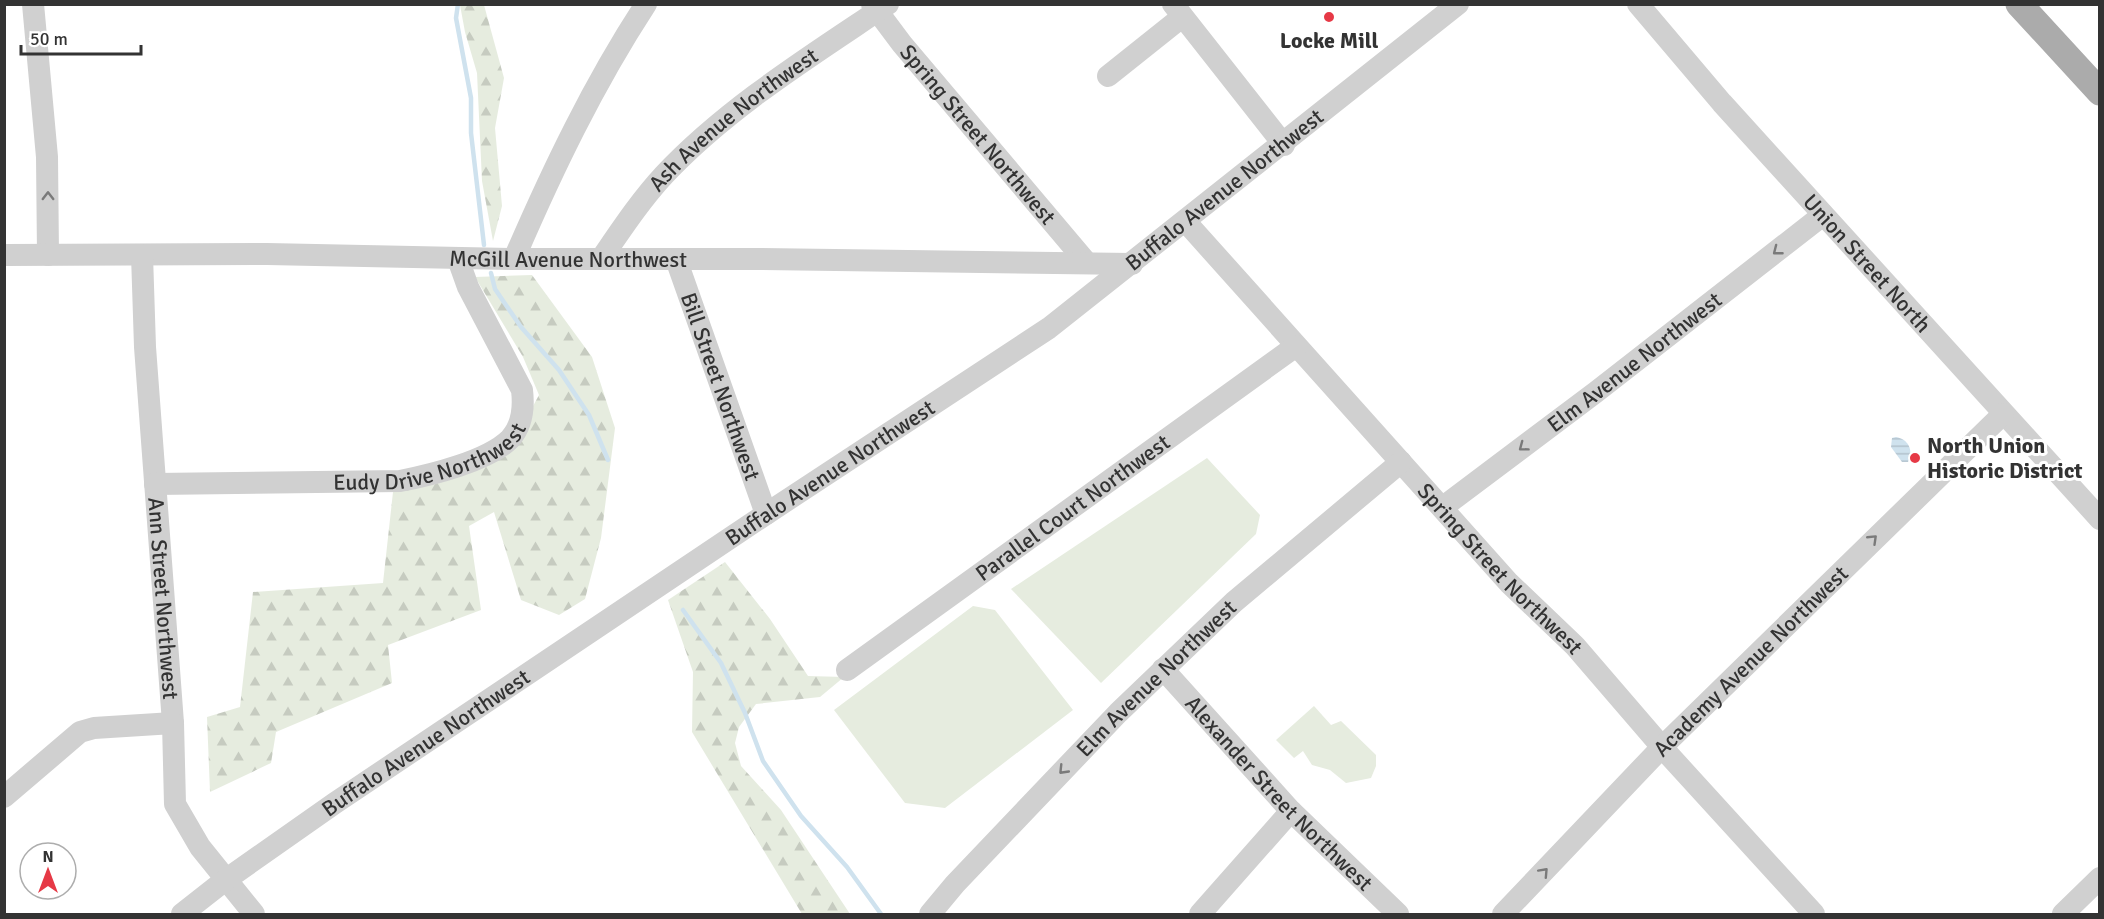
<svg xmlns="http://www.w3.org/2000/svg" width="2104" height="919" font-family="Signika,sans-serif">
	<defs>
		<pattern id="forest-firs" width="22" height="20" patternUnits="userSpaceOnUse" patternTransform="scale(1.5)"><rect width="22" height="20" fill="#e6ecdf"/><path d="M5 1l3.5 6h-7zM16 11l3.5 6h-7z" fill="#c6cbc0"/></pattern>
		<pattern id="water-rules" width="6" height="5" patternUnits="userSpaceOnUse" patternTransform="scale(1.5)"><rect width="6" height="5" fill="#cfe2ee"/><path d="M0 2.5h6" fill="none" stroke="#b2c2cd"/></pattern>
	</defs>
	<rect width="100%" height="100%" fill="#fff"/>
	<g fill="#e6ecdf">
		<path d="M 1207,458 L 1260,515 L 1256,534 L 1101,683 L 1011,589 Z"/>
		<path d="M 973,606 L 995,610 L 1073,710 L 945,808 L 905,803 L 834,710 Z"/>
		<path d="M 1314,706 L 1331,725 L 1341,721 L 1376,755 L 1376,766 L 1371,778 L 1346,783 L 1330,770 L 1312,765 L 1303,751 L 1294,758 L 1276,740 Z"/>
	</g>
	<g fill="url(#forest-firs)">
		<path d="M 460,5 L 484,5 L 504,78 L 495,128 L 502,206 L 493,241 L 482,181 L 477,73 L 465,32 Z"/>
		<path d="M 532,275 L 592,357 L 615,428 L 601,538 L 585,599 L 559,615 L 521,600 L 494,512 L 469,526 L 481,610 L 388,645 L 392,683 L 276,732 L 271,763 L 210,792 L 207,717 L 240,707 L 253,592 L 383,583 L 393,492 L 506,456 L 539,395 L 523,357 L 475,277 Z"/>
		<path d="M 725,562 L 770,619 L 808,676 L 844,677 L 820,697 L 756,704 L 739,727 L 735,743 L 741,766 L 781,810 L 850,914 L 802,914 L 692,732 L 693,672 L 668,600 Z"/>
	</g>
	<path fill="url(#water-rules)" d="M 1896,437 C 1908,439 1914,450 1908,462 L 1902,462 L 1891,447 L 1892,438 Z"/>
	<g fill="none" stroke-linecap="round" stroke-linejoin="round">
		<g stroke="#cfe2ee" stroke-width="4.5">
			<path d="M 458,4 L 456,18 L 471,98 L 471,133 L 484,245"/>
			<path d="M 491,273 L 495,289 L 521,327 L 559,370 L 589,415 L 608,460"/>
			<path d="M 683,610 L 721,663 L 745,713 L 763,761 L 801,816 L 847,867 L 881,914"/>
		</g>
		<g stroke="#d0d0d0" stroke-width="22">
			<path d="M 33,4 L 47,157 L 48,255"/>
			<path id="s1" d="M 872,4 L 902,44 L 1087,263"/>
			<path d="M 1173,4 L 1284,145"/>
			<path id="s2" d="M 1638,4 L 1722,103 L 2100,519"/>
			<path d="M 1108,76 L 1182,17"/>
			<path id="s3" d="M 1186,222 L 1509,583 L 1575,646 L 1668,754 L 1814,914"/>
			<path id="s4" d="M 4,255 L 267,254 L 514,259 L 760,259 L 1132,264"/>
			<path id="s5" d="M 142,255 L 145,347 L 173,723 L 175,804 L 200,847 L 254,914"/>
			<path d="M 514,259 C 552,171 593,85 646,4"/>
			<path id="s6" d="M 601,259 C 621,230 640,201 664,175 C 728,107 811,56 888,4"/>
			<path id="s7" d="M 676,259 L 766,514"/>
			<path id="s8" d="M 155,484 L 400,481 C 431,475 488,461 510,439 C 523,425 524,407 522,390 L 468,287 L 458,259"/>
			<path id="s9" d="M 1443,507 L 1596,392 L 1823,215"/>
			<path id="s10" d="M 1163,669 L 1291,811 L 1398,914"/>
			<path id="s11" d="M 847,670 L 1296,346"/>
			<path d="M 4,797 L 80,732 L 94,728 L 173,723"/>
			<path id="s12" d="M 182,914 L 224,881 L 335,803 L 766,514 L 1049,328 L 1458,4"/>
			<path id="s13" d="M 930,914 L 955,884 L 1118,713 L 1234,602 L 1401,462"/>
			<path d="M 1200,914 L 1291,811"/>
			<path id="s14" d="M 1503,914 L 1662,747 L 2003,414"/>
			<path d="M 2063,914 L 2100,878"/>
		</g>
		<path stroke="#ababab" stroke-width="27" d="M 2019,4 L 2100,92"/>
	</g>
	<defs><path id="oneway-chevron" d="M-2-3.5L2.5 0L-2 3.5" fill="none" stroke-width="1.6" stroke-linecap="round" stroke-linejoin="round" transform="scale(1.5)"/></defs>
	<g stroke="#7a7a7a">
		<use href="#oneway-chevron" transform="translate(48 196) rotate(-90)"/>
		<use href="#oneway-chevron" transform="translate(1777 251) rotate(142)"/>
		<use href="#oneway-chevron" transform="translate(1523 447) rotate(143)"/>
		<use href="#oneway-chevron" transform="translate(1873 539) rotate(-44)"/>
		<use href="#oneway-chevron" transform="translate(1063 770) rotate(134)"/>
		<use href="#oneway-chevron" transform="translate(1544 872) rotate(-47)"/>
	</g>
	<g fill="#e63946" stroke="#fff" stroke-width="2">
		<circle cx="1329" cy="17" r="6"/>
		<circle cx="1915" cy="458" r="6"/>
	</g>
	<g text-anchor="middle" stroke-width="6" stroke-linejoin="round" paint-order="stroke">
		<g font-size="22" font-weight="bold" fill="#333" stroke="#fff">
			<text x="1329" y="48">Locke Mill</text>
			<text x="1927" y="453" text-anchor="start">North Union<tspan x="1927" dy="25">Historic District</tspan></text>
		</g>
		<g font-size="22" fill="#333" stroke="#fff">
			<text dy="8" stroke="none"><textPath href="#s6" startOffset="194">Ash Avenue Northwest</textPath></text>
			<text dy="8" stroke="none"><textPath href="#s1" startOffset="168">Spring Street Northwest</textPath></text>
			<text dy="8" stroke="none"><textPath href="#s12" startOffset="1270">Buffalo Avenue Northwest</textPath></text>
			<text dy="8" stroke="none"><textPath href="#s4" startOffset="564">McGill Avenue Northwest</textPath></text>
			<text dy="8" stroke="none"><textPath href="#s2" startOffset="346">Union Street North</textPath></text>
			<text dy="8" stroke="none"><textPath href="#s9" startOffset="240">Elm Avenue Northwest</textPath></text>
			<text dy="8" stroke="none"><textPath href="#s7" startOffset="135">Bill Street Northwest</textPath></text>
			<text dy="8" stroke="none"><textPath href="#s8" startOffset="280">Eudy Drive Northwest</textPath></text>
			<text dy="8" stroke="none"><textPath href="#s12" startOffset="784">Buffalo Avenue Northwest</textPath></text>
			<text dy="8" stroke="none"><textPath href="#s11" startOffset="278">Parallel Court Northwest</textPath></text>
			<text dy="8" stroke="none"><textPath href="#s3" startOffset="468">Spring Street Northwest</textPath></text>
			<text dy="8" stroke="none"><textPath href="#s5" startOffset="344">Ann Street Northwest</textPath></text>
			<text dy="8" stroke="none"><textPath href="#s14" startOffset="354">Academy Avenue Northwest</textPath></text>
			<text dy="8" stroke="none"><textPath href="#s13" startOffset="327">Elm Avenue Northwest</textPath></text>
			<text dy="8" stroke="none"><textPath href="#s12" startOffset="298">Buffalo Avenue Northwest</textPath></text>
			<text dy="8" stroke="none"><textPath href="#s10" startOffset="170">Alexander Street Northwest</textPath></text>
		</g>
	</g>
	<rect width="2104" height="919" fill="none" stroke="#333333" stroke-width="12"/>
	<g transform="translate(48 871)"><circle r="28" fill="#ffffff" stroke="#adadad" stroke-width="1.5"/>
	<path d="M0-4.5L10 22L0 15L-10 22Z" fill="#e63946"/>
	<text y="-9" font-size="16" font-weight="bold" text-anchor="middle" fill="#333333">N</text>
	</g>
	<path d="M21 45v9h120v-9" fill="none" stroke="#333333" stroke-width="3"/>
	<text x="30" y="45" font-size="18" fill="#333333" stroke="#ffffff" stroke-width="4.5" paint-order="stroke">50 m</text>
</svg>
